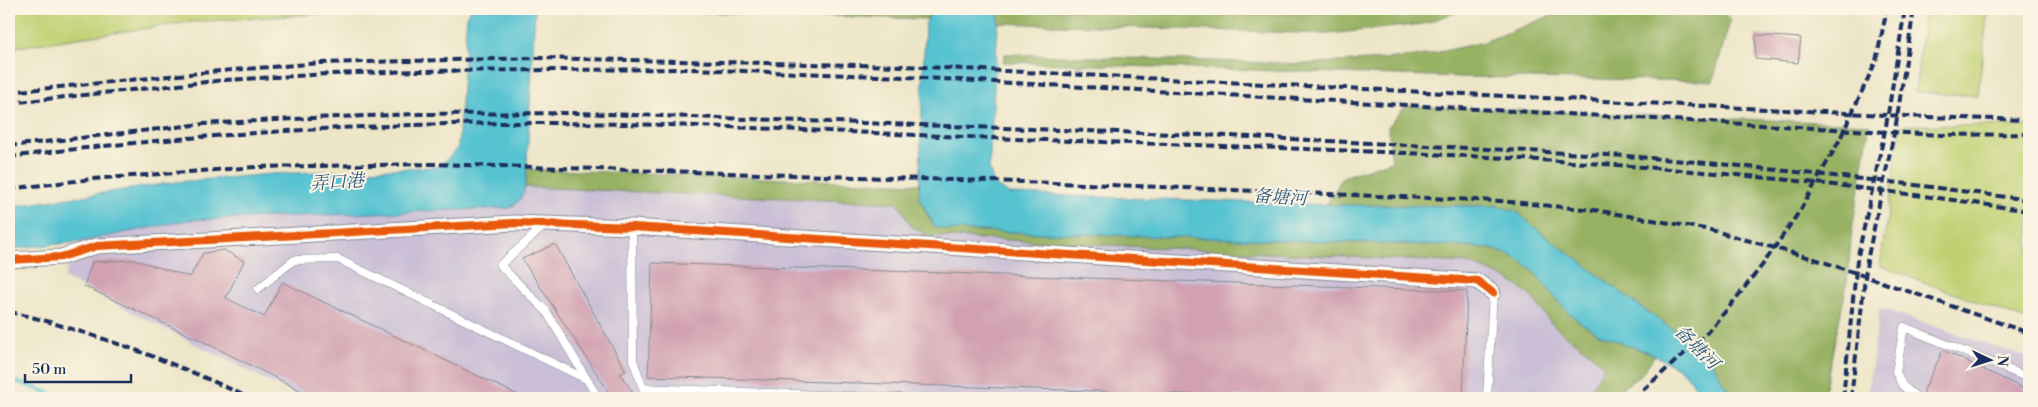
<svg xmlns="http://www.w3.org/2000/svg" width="2038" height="407" font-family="'Libre Bodoni','Noto Serif SC',serif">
	<rect width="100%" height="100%" fill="#fcf5e5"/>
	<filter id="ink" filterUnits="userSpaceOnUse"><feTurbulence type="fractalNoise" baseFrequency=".02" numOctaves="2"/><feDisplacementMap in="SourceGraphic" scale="10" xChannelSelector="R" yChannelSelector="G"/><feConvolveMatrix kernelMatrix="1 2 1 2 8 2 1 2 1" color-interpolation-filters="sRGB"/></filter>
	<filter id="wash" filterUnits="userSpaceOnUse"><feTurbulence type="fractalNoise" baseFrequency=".0096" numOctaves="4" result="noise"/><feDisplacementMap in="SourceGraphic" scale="20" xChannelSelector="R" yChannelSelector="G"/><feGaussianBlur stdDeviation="1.12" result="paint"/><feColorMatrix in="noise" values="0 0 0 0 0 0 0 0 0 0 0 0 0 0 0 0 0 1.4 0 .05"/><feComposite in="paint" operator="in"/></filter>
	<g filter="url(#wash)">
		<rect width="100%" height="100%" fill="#ece5c6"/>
		<g fill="#cabfd6">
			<path d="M 525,187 L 898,203 L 911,225 L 928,236 L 1467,263 L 1487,270 L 1512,282 L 1531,297 L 1552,324 L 1595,357 L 1604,367 L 1593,386 L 1575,398 L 302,398 L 64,278 L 78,242 L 188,220 L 509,208 L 524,195 Z"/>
			<path d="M 1880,308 L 2029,358 L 2029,398 L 1867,398 Z"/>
		</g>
		<g fill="#c0d072" stroke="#6e8068">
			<path d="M 9,9 L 398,9 L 190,22 L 9,48 Z"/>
			<path d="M 1055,9 L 1368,9 C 1315,16 1261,15 1208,14 C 1157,14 1106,13 1055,9 Z"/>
			<path d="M 1925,9 L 1988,9 L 1978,96 L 1915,92 Z"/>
			<path d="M 1901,125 L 2029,126 L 2029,321 L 1880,266 Z"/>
		</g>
		<g fill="#98b264" stroke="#5a7061">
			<path d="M 600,9 L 932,9 L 927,19 Z"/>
			<path d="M 999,9 L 1055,9 L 1105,13 L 1255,15 L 1335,13 L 1368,9 L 1466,9 L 1423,24 L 1328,34 L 998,23 Z"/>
			<path d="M 1567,9 L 1720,9 L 1730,21 L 1713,81 L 1461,77 L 1003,62 L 1005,54 L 1304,64 L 1385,59 L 1426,55 L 1484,42 Z"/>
			<path d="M 1406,106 L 1870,124 L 1852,229 L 1847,283 L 1823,398 L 1739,398 L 1724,384 L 1705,349 L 1689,341 L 1646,311 L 1534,227 L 1517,212 L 1497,206 L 1326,205 L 1343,177 L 1392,161 L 1388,127 Z"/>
			<path d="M 527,169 L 919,184 C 919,202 925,212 935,227 L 947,230 L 1469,246 L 1492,249 L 1510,255 L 1531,268 L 1565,309 L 1580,322 L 1597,333 L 1655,355 L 1640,376 L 1607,398 L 1575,398 L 1593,386 L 1604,367 C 1590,350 1570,340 1553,325 C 1545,317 1540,306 1532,298 C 1515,280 1490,271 1467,263 L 928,236 L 911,226 L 898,203 L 525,187 Z"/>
		</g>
		<g fill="#57c3d1" stroke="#397998">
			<path d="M 471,9 L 535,9 L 526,180 C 524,194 522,201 509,208 L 188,220 L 78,242 L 9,249 L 9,207 L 177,182 L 271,174 L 437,167 L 449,158 L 458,147 L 467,15 Z"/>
			<path d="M 932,9 L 999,9 L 989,167 L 994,185 L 1009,194 L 1335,205 L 1497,206 L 1517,212 L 1534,227 L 1646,311 L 1689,341 L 1705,349 L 1724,384 L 1739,398 L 1705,398 L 1684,372 L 1655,355 L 1597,333 L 1580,322 L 1565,309 L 1531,268 L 1510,255 L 1492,249 L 1469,246 L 948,230 L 935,227 L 919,198 L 925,25 Z"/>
		</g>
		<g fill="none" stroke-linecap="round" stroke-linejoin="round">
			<path stroke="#57c3d1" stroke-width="4.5" d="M 9,379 L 63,398"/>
		</g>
		<g id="blocks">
			<g fill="#d1a1b1">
				<path d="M 1756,35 L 1801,38 L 1798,63 L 1755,59 Z"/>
				<path d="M 555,244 L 626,371 L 620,374 L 637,398 L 613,398 L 522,259 Z"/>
				<path d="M 224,250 L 244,261 L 226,298 L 264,317 L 282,282 L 524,398 L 316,398 L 206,343 L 84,286 L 92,262 L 135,260 L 190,277 L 203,253 Z"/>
				<path d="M 652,263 L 1467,291 L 1463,398 L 1302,398 L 648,376 Z"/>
				<path d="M 1943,350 L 2029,391 L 2029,398 L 1934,398 L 1923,392 Z"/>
			</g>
		</g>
	</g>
	<g filter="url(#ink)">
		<use href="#blocks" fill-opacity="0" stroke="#848a92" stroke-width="1"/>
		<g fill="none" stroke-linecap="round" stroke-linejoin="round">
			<g stroke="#848a92" stroke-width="9">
				<g id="lane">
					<path d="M 544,226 L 500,265 L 546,311 L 598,398"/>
					<path d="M 632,227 L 633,360 L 643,388 L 901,398"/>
					<path d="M 258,289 L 294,260 L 338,259 L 586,379"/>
					<path d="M 1487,398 L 1493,293"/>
					<path d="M 1917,398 L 1902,385 L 1896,372 L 1904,327 L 2029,378"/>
				</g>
			</g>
			<g stroke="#848a92" stroke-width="17">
				<path id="street" d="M 9,260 L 61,257 L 97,246 L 514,223 L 632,227 L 1477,281 L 1493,293"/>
			</g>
			<use href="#lane" stroke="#fff" stroke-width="8"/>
			<use href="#street" stroke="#fff" stroke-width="15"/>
			<g stroke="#1b2f5e" stroke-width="4" stroke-dasharray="8 4" stroke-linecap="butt">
				<path d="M 9,92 L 220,71 L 321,63 L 539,58 L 904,66 L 1925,117 L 2029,120"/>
				<path d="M 9,103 L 225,80 L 329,74 L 418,71 L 690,69 L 906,77 L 1941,135 L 2029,134"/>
				<path d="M 9,146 L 203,124 L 313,118 L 419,114 L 578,113 L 1230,136 L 1626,156 L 1731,165 L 1908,184 L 2029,200"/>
				<path d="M 9,157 C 174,136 339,125 506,123 C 686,122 866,134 1045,140 C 1272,148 1500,153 1726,174 C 1828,183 1929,196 2029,211"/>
				<path d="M 9,189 L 92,179 L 256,167 L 433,164 L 1086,184 L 1500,201 L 1594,210 L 1711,230 L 1821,261 L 2029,333"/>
				<path d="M 9,312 C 31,316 53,323 75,330 C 135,348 193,371 249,398"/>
				<path d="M 1634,398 L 1704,336 L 1730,306 L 1764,263 L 1801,209 L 1839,141 L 1876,61 L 1887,9"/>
				<path d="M 1843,398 L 1857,260 L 1886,126 L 1905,9"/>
				<path d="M 1851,398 L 1867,261 L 1896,124 L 1914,9"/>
			</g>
			<g stroke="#fcf5e5" stroke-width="11">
				<path id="cycleway" d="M 9,260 L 61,257 L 97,246 L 514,223 L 632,227 L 1477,281 L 1493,293"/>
			</g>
			<use href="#cycleway" stroke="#e8590c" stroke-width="8"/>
		</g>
	</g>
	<g text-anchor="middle" stroke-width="4" stroke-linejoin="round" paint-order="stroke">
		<g font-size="18" font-style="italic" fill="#2d5b80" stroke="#fcf5e5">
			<text transform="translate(337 182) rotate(-4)" y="6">弄口港</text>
			<text transform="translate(1280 197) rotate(3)" y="6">备塘河</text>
			<text transform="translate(1697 347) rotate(45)" y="6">备塘河</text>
		</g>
	</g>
	<rect width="2038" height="407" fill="none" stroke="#fcf5e5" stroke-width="30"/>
	<g transform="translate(1990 360) rotate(94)" stroke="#fcf5e5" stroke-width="4" paint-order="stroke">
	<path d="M0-4L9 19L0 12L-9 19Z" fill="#1b2f5e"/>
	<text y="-8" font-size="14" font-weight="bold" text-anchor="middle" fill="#1b2f5e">N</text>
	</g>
	<path d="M25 374v8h106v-8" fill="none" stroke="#1b2f5e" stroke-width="2.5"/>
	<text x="32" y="374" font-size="15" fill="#1b2f5e" stroke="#fcf5e5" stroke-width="4" paint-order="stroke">50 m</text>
</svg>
